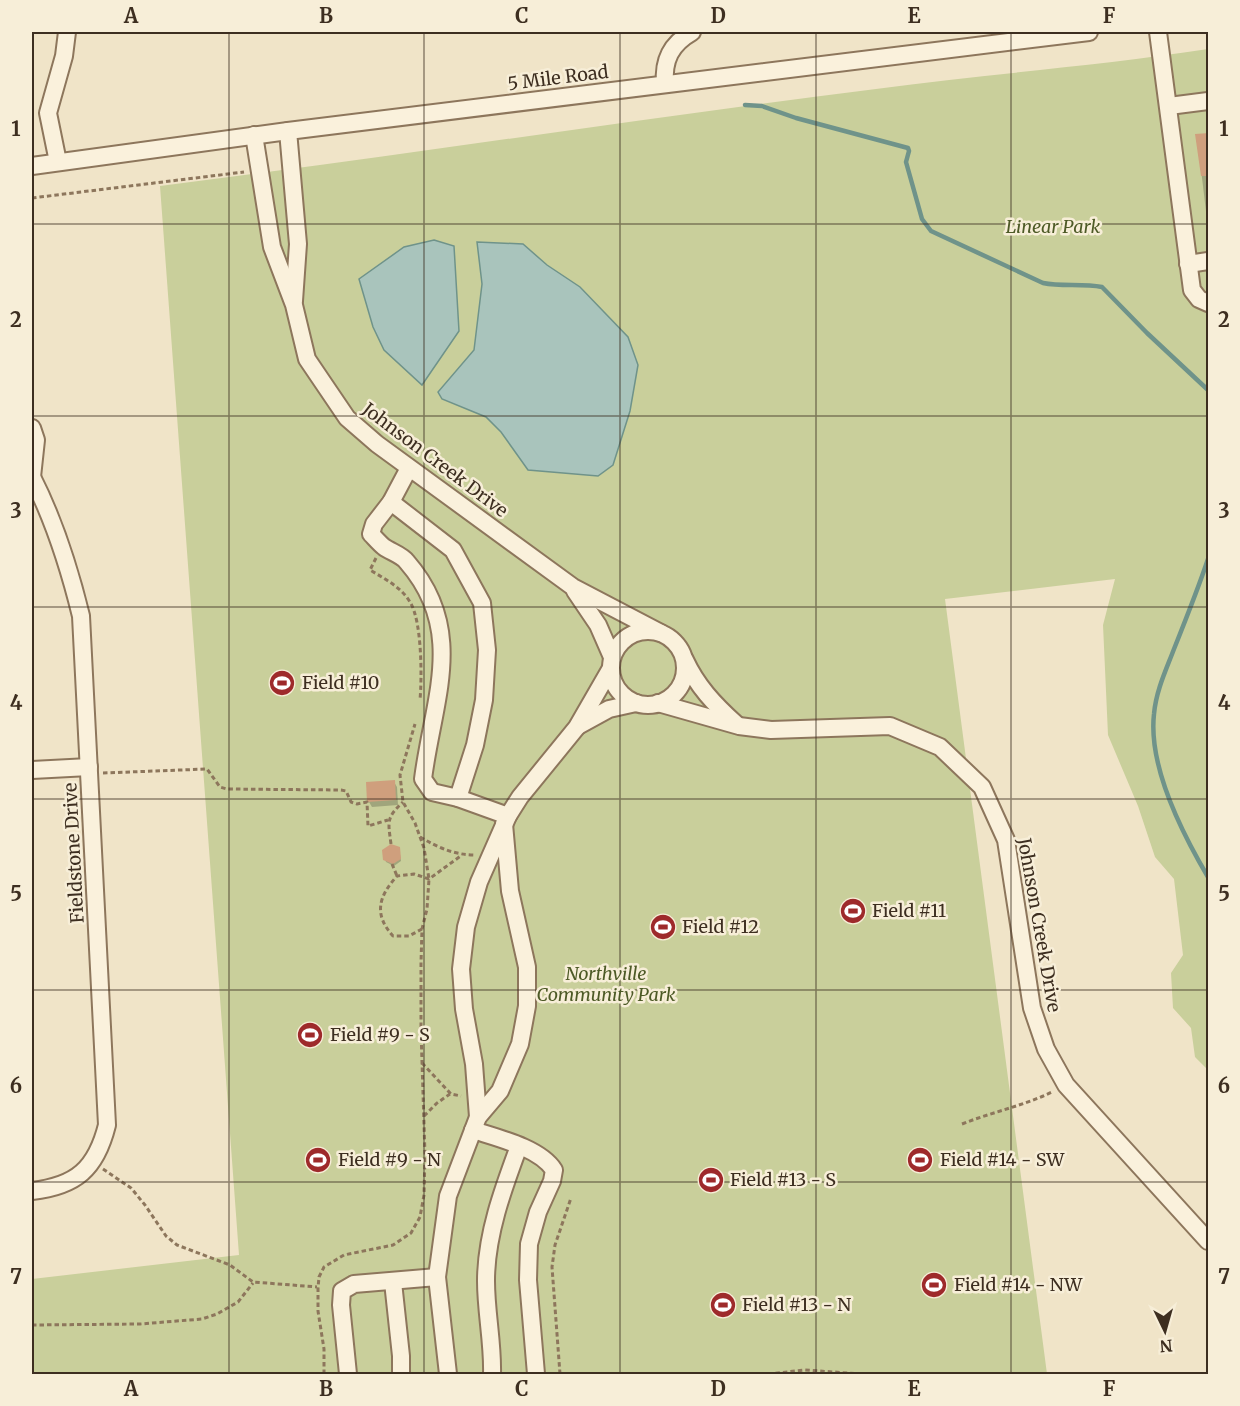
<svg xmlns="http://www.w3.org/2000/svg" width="1240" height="1406" font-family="Merriweather,serif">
	<rect width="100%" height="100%" fill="#f0e4c8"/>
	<path fill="#c9cf9b" d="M 1208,49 L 1208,1070 L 1195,1057 L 1191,1028 L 1173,1008 L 1171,973 L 1183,955 L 1174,879 L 1155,857 L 1138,806 L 1108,735 L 1103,625 L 1115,579 L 945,599 L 1047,1374 L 32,1374 L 32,1279 L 239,1255 L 160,186 C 399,156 637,119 876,89 C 987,74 1098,66 1208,49 Z"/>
	<g fill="#a9c4bc" stroke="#6f938a" stroke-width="1.5">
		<path d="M 434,240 L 454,246 L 459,331 L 422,385 L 384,350 L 373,327 L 359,279 L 404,247 Z"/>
		<path d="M 477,242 L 523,244 L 547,265 L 580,287 L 628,337 L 638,365 L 630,411 L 613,465 L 598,476 L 528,470 L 501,432 L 486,417 L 442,399 L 438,392 L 474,350 L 482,284 Z"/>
	</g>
	<g fill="#0003">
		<path d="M 1208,134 L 1208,228 L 1197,136 Z"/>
		<path d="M 394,782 L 397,787 L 398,805 L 372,807 L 369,802 Z"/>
		<path d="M 399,848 L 401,861 L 394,866 L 386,862 L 385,859 Z"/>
	</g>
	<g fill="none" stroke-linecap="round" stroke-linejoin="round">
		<g stroke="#6f938a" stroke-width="4.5">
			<path d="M 745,105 L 762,106 L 796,118 L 908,148 L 909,151 L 906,162 L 922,219 L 931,231 L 1043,283 C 1062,287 1082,283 1102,287 L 1147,333 L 1208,390"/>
			<path d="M 1208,559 C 1198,589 1186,619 1174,649 C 1166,670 1156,691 1154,714 C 1148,767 1182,833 1208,877"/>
		</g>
	</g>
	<g fill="#cf9f7d">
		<path d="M 1209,133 L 1209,176 L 1201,176 L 1195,134 Z"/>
		<path d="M 395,780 L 396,800 L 367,802 L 366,782 Z"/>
		<path d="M 391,844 L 400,847 L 401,859 L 393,864 L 383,860 L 382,850 Z"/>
	</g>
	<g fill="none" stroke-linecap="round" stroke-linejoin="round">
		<g stroke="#8d765c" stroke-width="20">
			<g id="minor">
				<path d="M 1158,32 L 1192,290 L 1199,299 L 1208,303"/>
				<path d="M 665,84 C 663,60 671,44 692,32"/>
				<path d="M 1169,106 L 1208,101"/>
				<path d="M 288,131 L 298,244 L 294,301"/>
				<path d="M 254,135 L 272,247 L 294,305 L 307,359 L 347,418 L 377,444 L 573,587 L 661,633"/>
				<path d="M 58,162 L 48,113 L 64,56 L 67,32"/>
				<path d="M 32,166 L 288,131 L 1089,32"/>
				<path d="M 1188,264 L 1208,261"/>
				<path d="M 32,428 L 36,440 L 32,477"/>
				<path d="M 409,468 L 391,502 L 374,524 L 371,534 C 375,538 379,543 384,547 C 391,552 402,555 407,562 C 467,631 433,700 423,779 L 432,792 L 458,798 L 508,816"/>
				<path d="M 32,477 C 55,522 69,567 81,616 L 107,1125 C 96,1169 76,1186 32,1191"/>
				<path d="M 391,502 L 453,550 L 482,603 L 487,650 L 484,700 L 475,745 L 458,798"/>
				<path d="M 575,591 L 598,625 L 612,657"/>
				<circle cx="648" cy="668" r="37"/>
				<path d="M 685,660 C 697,686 714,704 736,724"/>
				<path d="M 658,703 L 739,726 L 771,730 L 890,726 L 940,747 L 982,787 L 1006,840 L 1032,1008 L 1046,1049 L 1066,1085 L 1208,1241"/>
				<path d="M 578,726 L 609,709 L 636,703"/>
				<path d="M 32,770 L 89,767"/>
				<path d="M 478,1117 L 474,1064 L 464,1009 L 461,969 L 466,927 L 479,882 L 508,816 L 520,797 L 577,727 L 611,668"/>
				<path d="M 473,1130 C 498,1138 540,1148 554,1170 L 552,1181 L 538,1212 L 529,1244 L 528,1280 L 536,1374"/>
				<path d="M 393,1282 L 401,1356 L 401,1374"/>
				<path d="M 348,1374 L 341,1305 L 342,1291 L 354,1284 L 437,1277"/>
				<path d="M 448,1374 L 437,1277 L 448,1196 L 478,1117 L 500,1091 L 520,1044 L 527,1006 L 527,967 L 510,891 L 504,824"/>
				<path d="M 492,1374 C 493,1343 486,1313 486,1281 C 486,1235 503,1189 519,1146"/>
			</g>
		</g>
		<g stroke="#8d765c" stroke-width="3" stroke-dasharray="4.5 3" stroke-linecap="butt">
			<path d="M 32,198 L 244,172"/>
			<path d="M 376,558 L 370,570 C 385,579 401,587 410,602 C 422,621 422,677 420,700"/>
			<path d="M 103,773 L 207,769 L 220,787 L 227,789 L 341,790 L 346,791 L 351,802 L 357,804 L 367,802 L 368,826 L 388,820"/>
			<path d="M 420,837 C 439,848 454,855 476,855"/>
			<path d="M 391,844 C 388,821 386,818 403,802"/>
			<path d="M 392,864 L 397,876"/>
			<path d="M 422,929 L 409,936 L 393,936 C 373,914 379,896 397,876 L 414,874 L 429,879 L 462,855"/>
			<path d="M 422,1063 L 451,1094 L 461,1096"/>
			<path d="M 424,1116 L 437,1103 L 450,1094"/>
			<path d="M 962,1124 C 992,1112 1023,1106 1052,1092"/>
			<path d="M 103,1169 L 131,1188 L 145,1205 L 166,1236 L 177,1245 L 230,1265 L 253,1282 L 317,1287"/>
			<path d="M 32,1325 L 140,1324 L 202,1319 L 217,1314 L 238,1302 L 253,1283"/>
			<path d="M 324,1374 L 324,1349 L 318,1311 L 318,1288 L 319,1277 L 324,1267 L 344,1255 L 393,1245 L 411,1233 L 420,1217 L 424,1195 L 425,1155 L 421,1030 L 421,963 L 422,929 L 427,909 L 429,879 L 424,848 L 415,823 L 403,802 L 400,775 L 415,724"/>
			<path d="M 560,1374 L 552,1267 L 555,1245 L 571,1198"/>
			<path d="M 768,1374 L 805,1370 L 862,1374"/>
		</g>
		<use href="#minor" stroke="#faf1dc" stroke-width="16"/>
	</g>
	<path fill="none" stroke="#3d2e20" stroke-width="1.5" stroke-opacity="0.55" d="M 229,32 L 229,1374M 424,32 L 424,1374M 620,32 L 620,1374M 816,32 L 816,1374M 1011,32 L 1011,1374M 32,224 L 1208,224M 32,416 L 1208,416M 32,607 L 1208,607M 32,799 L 1208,799M 32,990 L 1208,990M 32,1182 L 1208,1182"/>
	<defs>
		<g id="stadium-disc" transform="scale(1.35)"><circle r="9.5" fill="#9e2a2b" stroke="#f7eed8"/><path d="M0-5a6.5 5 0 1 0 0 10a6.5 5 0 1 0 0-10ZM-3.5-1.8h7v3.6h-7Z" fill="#fff"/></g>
	</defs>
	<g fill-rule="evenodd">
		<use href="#stadium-disc" x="282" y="683"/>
		<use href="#stadium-disc" x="853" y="911"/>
		<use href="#stadium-disc" x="663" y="927"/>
		<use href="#stadium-disc" x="310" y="1035"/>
		<use href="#stadium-disc" x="318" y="1160"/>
		<use href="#stadium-disc" x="920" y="1160"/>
		<use href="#stadium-disc" x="711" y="1180"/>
		<use href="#stadium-disc" x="934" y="1285"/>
		<use href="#stadium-disc" x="723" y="1305"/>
	</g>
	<g text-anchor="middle" stroke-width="5" stroke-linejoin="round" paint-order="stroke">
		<g font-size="18" fill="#3d2e20" stroke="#f7eed8">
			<text transform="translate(558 78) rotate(-7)" y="6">5 Mile Road</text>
			<text transform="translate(435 460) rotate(37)" y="6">Johnson Creek Drive</text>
			<text transform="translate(74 853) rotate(-93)" y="6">Fieldstone Drive</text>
			<text transform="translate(1039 925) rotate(80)" y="6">Johnson Creek Drive</text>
		</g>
		<g font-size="18" font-style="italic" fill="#4d5a26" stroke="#f7eed8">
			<text x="1053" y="233">Linear Park</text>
			<text x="606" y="980">Northville<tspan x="606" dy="21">Community Park</tspan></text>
		</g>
		<g font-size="18" fill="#3d2e20" stroke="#f7eed8" text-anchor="start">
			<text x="302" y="689">Field #10</text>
			<text x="872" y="917">Field #11</text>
			<text x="682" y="933">Field #12</text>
			<text x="330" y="1041">Field #9 - S</text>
			<text x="338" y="1166">Field #9 - N</text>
			<text x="940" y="1166">Field #14 - SW</text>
			<text x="730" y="1186">Field #13 - S</text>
			<text x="954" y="1291">Field #14 - NW</text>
			<text x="742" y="1311">Field #13 - N</text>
		</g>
	</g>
	<rect width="1240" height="1406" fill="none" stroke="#f7eed8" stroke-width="66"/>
	<g transform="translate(1165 1331) rotate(175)" stroke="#f7eed8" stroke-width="4.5" paint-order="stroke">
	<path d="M0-4.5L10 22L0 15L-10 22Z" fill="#3d2e20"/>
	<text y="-9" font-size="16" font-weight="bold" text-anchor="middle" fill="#3d2e20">N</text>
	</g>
	<rect x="33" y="33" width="1174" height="1340" fill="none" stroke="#3d2e20" stroke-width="2"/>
	<g font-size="20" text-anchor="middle" font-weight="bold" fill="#3d2e20">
		<text x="131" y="23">A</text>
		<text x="326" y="23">B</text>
		<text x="522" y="23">C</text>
		<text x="718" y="23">D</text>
		<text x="914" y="23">E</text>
		<text x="1109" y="23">F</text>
		<text x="16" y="136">1</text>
		<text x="1224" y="136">1</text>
		<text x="16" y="327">2</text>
		<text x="1224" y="327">2</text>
		<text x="16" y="518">3</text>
		<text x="1224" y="518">3</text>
		<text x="16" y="710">4</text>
		<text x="1224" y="710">4</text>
		<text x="16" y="901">5</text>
		<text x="1224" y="901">5</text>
		<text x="16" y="1093">6</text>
		<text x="1224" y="1093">6</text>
		<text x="16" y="1284">7</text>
		<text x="1224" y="1284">7</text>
		<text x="131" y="1396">A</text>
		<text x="326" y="1396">B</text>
		<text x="522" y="1396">C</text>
		<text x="718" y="1396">D</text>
		<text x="914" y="1396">E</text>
		<text x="1109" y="1396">F</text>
	</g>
</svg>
